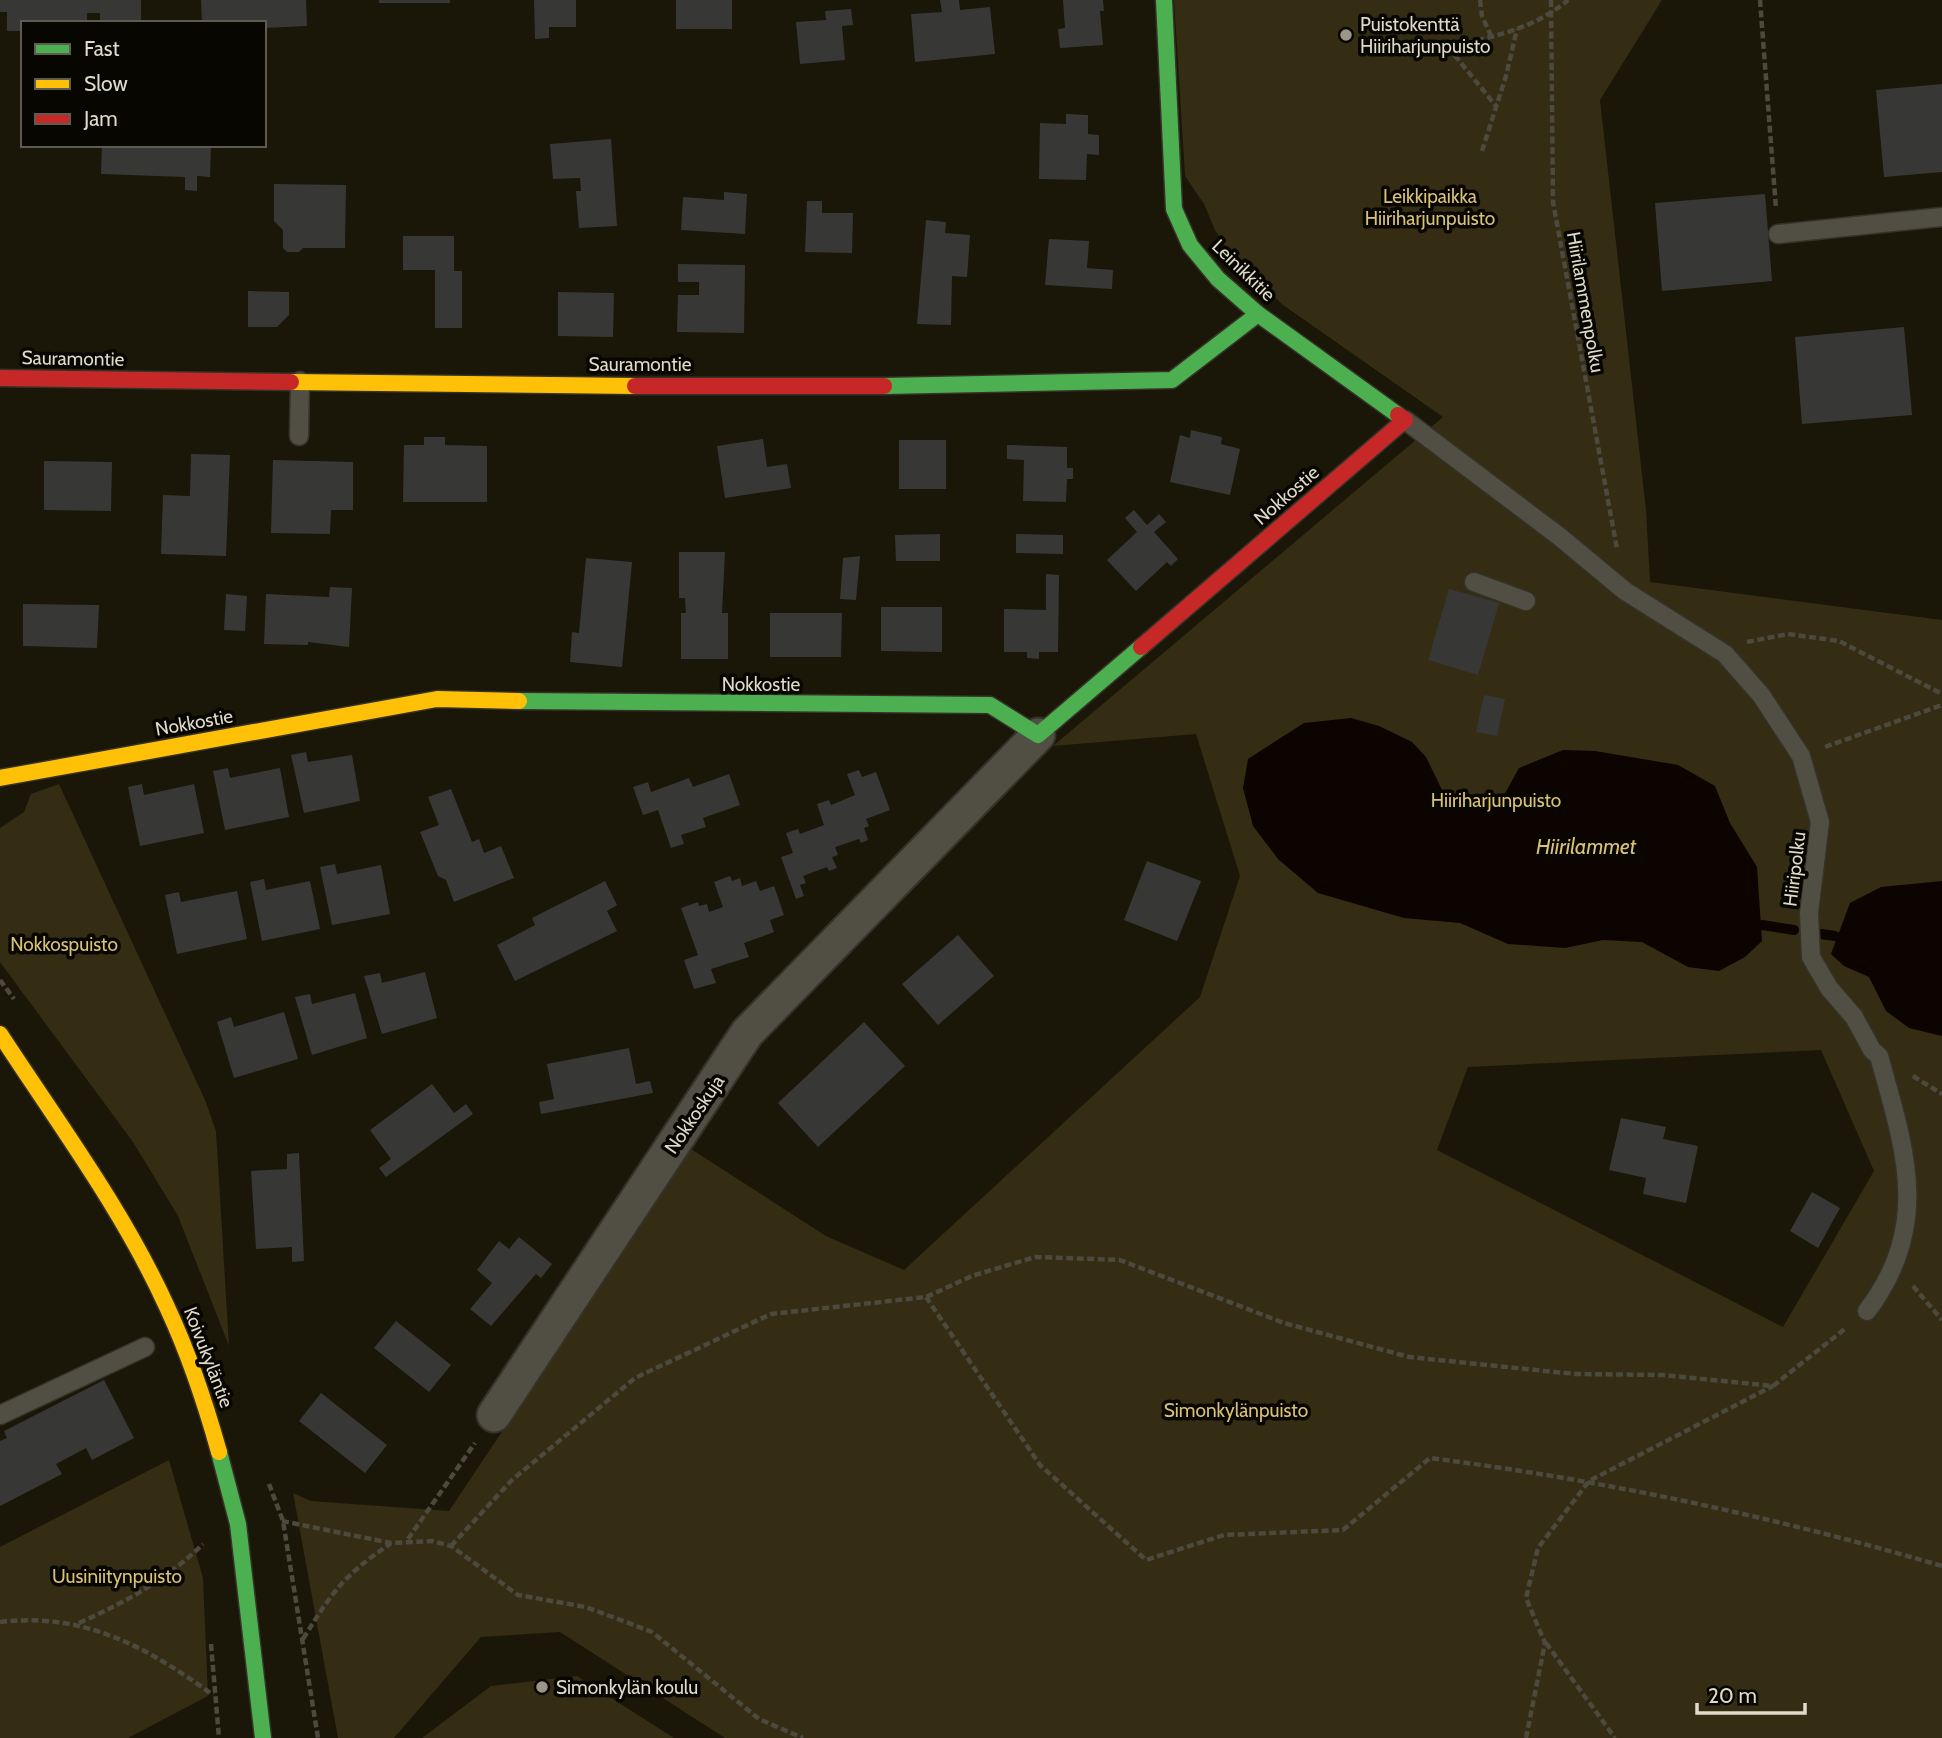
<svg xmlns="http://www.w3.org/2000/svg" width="1942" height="1738" font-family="Cabin,sans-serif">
	<rect width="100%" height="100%" fill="#1a1608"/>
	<g fill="#342c13" fill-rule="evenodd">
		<path d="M 1174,0 L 1662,0 L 1600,100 L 1646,510 L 1650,582 L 1942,620 L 1942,1738 L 725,1738 L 560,1632 L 481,1637 L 394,1738 L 338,1738 L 293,1493 L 311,1501 L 449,1511 L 691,1149 L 826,1236 L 904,1270 L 1200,997 L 1240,876 L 1196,734 L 1053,746 L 1443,417 L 1283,305 L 1233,258 L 1215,230 L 1204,204 L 1185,176 ZM 1821,1050 L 1874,1171 L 1783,1327 L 1437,1150 L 1468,1067 Z"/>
		<path d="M 59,784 L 205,1100 L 216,1131 L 229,1346 L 178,1216 L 133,1142 L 0,962 L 0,828 L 24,812 L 31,794 Z"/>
		<path d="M 169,1460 L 203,1578 L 208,1696 L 128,1738 L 0,1738 L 0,1547 Z"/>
		<path d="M 577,1676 L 674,1738 L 422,1738 L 491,1686 Z"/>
	</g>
	<g fill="#0c0401">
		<path d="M 1351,718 L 1379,726 L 1412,742 L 1426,757 L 1443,792 L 1454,804 L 1477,809 L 1503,797 L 1519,768 L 1563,750 L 1595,751 L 1678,765 L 1715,786 L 1730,823 L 1757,867 L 1762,941 L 1745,957 L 1719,971 L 1688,967 L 1642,942 L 1603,940 L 1565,948 L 1508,944 L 1460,923 L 1404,918 L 1318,893 L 1278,859 L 1253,826 L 1243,788 L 1248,759 L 1304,723 Z"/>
		<path d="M 1942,881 L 1942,1036 L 1909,1028 L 1886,1011 L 1869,977 L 1844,966 L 1831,954 L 1850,903 L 1881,887 Z"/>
	</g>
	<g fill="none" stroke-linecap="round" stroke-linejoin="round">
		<g stroke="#0c0401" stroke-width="10">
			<path d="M 1762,925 L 1794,930"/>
			<path d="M 1821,934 L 1835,936"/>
		</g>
	</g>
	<g fill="#373836">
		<path d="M 0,0 L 141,0 L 141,23 L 100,23 L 100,13 L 87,13 L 87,23 L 23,23 L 23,31 L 7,31 L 7,12 L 0,12 Z"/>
		<path d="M 201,0 L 306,0 L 307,26 L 264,28 L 264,23 L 202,23 Z"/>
		<rect x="379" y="0" width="71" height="3"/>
		<path d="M 534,0 L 576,0 L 576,27 L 549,27 L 549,38 L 535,39 Z"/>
		<rect x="676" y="0" width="56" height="29"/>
		<path d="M 940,0 L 959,0 L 960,10 L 990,7 L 995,54 L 915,62 L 911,14 L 942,12 Z"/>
		<path d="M 1063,0 L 1103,0 L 1104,11 L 1100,11 L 1103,45 L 1060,48 L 1058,29 L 1065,28 Z"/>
		<path d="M 851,9 L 853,25 L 842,26 L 845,60 L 800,64 L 796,22 L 826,20 L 825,11 Z"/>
		<path d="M 1942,84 L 1942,172 L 1884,177 L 1876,90 Z"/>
		<path d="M 1066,114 L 1088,115 L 1088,134 L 1099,135 L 1099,155 L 1087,154 L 1086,180 L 1039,179 L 1040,123 L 1066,124 Z"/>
		<path d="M 611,139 L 617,226 L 579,228 L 576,191 L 581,191 L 580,178 L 553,179 L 550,144 Z"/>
		<path d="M 102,145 L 211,145 L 210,177 L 197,176 L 197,191 L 185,190 L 185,177 L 101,174 Z"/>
		<path d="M 274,184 L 346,185 L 345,248 L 303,248 L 299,252 L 287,252 L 283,248 L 283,230 L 274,221 Z"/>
		<path d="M 724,192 L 747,194 L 745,234 L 681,230 L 683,197 L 724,200 Z"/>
		<path d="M 1765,194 L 1772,281 L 1662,291 L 1655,203 Z"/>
		<path d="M 807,201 L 822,201 L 822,213 L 853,213 L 852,253 L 805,252 Z"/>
		<path d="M 926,220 L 946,222 L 945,233 L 970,235 L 967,277 L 952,276 L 951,325 L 917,324 Z"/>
		<path d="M 403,236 L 454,236 L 454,271 L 462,271 L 462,328 L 435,328 L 435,270 L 403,270 Z"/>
		<path d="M 1049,239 L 1089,241 L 1087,268 L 1113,270 L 1112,289 L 1045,285 Z"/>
		<path d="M 678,264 L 745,265 L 744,333 L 677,332 L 678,295 L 699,295 L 699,282 L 678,282 Z"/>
		<path d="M 248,291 L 289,292 L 289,315 L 277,327 L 248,327 Z"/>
		<path d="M 558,292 L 614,293 L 613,337 L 558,336 Z"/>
		<path d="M 1904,327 L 1912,415 L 1802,424 L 1795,337 Z"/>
		<path d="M 1191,430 L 1222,437 L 1221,444 L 1240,449 L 1230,495 L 1170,482 L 1180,435 L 1190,438 Z"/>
		<path d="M 424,437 L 445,437 L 445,445 L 487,446 L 487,502 L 403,502 L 404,445 L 424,445 Z"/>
		<path d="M 763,439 L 767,467 L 787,464 L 791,488 L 725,498 L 717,446 Z"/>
		<rect x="899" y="440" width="47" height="49"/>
		<path d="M 1007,445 L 1067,447 L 1067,468 L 1073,468 L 1073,479 L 1067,479 L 1066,502 L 1023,501 L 1024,460 L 1007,459 Z"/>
		<path d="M 191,454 L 230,455 L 226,556 L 161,554 L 163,495 L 190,496 Z"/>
		<path d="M 273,460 L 353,462 L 353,510 L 331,510 L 330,534 L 271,533 Z"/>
		<path d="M 44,461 L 112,462 L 111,511 L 44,510 Z"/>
		<path d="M 1134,510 L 1147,525 L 1159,514 L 1166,522 L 1154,532 L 1178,559 L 1171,566 L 1167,562 L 1136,591 L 1107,560 L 1137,532 L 1125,518 Z"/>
		<path d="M 940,534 L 940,561 L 896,561 L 895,535 Z"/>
		<path d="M 1016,534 L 1063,535 L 1063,554 L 1016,553 Z"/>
		<path d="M 679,552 L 725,552 L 722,613 L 728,613 L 728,659 L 681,659 L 681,613 L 686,613 L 685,598 L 679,598 Z"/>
		<path d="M 860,556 L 856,600 L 840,599 L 843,558 Z"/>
		<path d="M 586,558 L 632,562 L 622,667 L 570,662 L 572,632 L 579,633 Z"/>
		<path d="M 1046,574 L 1059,575 L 1058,652 L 1039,652 L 1039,659 L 1027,658 L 1027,652 L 1004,652 L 1004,609 L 1046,610 Z"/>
		<path d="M 330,587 L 352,588 L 349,647 L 308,642 L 308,645 L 264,644 L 266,594 L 329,597 Z"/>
		<path d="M 1449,589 L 1499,603 L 1478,675 L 1428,660 Z"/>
		<path d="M 226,594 L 247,596 L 245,631 L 224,630 Z"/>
		<path d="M 23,604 L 99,605 L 97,648 L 23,646 Z"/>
		<path d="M 881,607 L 942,607 L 942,652 L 881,651 Z"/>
		<path d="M 770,613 L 842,613 L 841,657 L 770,657 Z"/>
		<path d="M 1484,695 L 1505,699 L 1497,736 L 1476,732 Z"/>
		<path d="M 306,752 L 308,762 L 352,755 L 360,801 L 304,813 L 291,755 Z"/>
		<path d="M 228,768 L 230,778 L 280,768 L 289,817 L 225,830 L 213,771 Z"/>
		<path d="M 859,770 L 862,777 L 876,772 L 890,810 L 866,819 L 869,826 L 864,828 L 868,840 L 861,843 L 859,839 L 835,847 L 838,855 L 832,857 L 837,868 L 829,871 L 827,867 L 803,876 L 806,883 L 800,885 L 804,896 L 796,899 L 781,857 L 793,853 L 786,833 L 798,829 L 800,834 L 824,825 L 817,804 L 829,800 L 831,805 L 855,795 L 847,774 Z"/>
		<path d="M 729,774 L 740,805 L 703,818 L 706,827 L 681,835 L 684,844 L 671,848 L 658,810 L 643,815 L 633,787 L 648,782 L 651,792 L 689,778 L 693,787 Z"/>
		<path d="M 142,784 L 144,795 L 194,784 L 204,833 L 140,846 L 128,787 Z"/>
		<path d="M 451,789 L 472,842 L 479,839 L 484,853 L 501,846 L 514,878 L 454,902 L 446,880 L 438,876 L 420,832 L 439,825 L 428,797 Z"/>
		<path d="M 1147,861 L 1201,881 L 1177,941 L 1124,920 Z"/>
		<path d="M 335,864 L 337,874 L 381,865 L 390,914 L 332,925 L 320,867 Z"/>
		<path d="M 730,876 L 732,881 L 740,878 L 742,886 L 756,881 L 760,891 L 774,886 L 784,915 L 770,920 L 774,932 L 744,943 L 749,957 L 711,969 L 716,983 L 694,989 L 684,960 L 698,955 L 681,908 L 698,902 L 699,906 L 707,904 L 709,912 L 723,907 L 714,882 Z"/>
		<path d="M 264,879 L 266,890 L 310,881 L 320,929 L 262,941 L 250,882 Z"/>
		<path d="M 605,881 L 617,905 L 607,911 L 617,931 L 515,981 L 497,945 L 535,925 L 532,918 Z"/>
		<path d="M 237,891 L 247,939 L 177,954 L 165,895 L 179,892 L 181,902 Z"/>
		<path d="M 958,935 L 994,976 L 938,1025 L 902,984 Z"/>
		<path d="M 425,972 L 437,1018 L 382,1034 L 364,976 L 380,973 L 382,983 Z"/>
		<path d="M 355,993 L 367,1038 L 312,1055 L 295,997 L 310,994 L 312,1004 Z"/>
		<path d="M 284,1012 L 298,1059 L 234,1078 L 217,1022 L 231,1017 L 234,1027 Z"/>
		<path d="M 864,1022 L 905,1066 L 818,1147 L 778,1103 Z"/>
		<path d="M 629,1048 L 636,1084 L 650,1081 L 653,1093 L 541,1114 L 539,1102 L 554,1099 L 547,1064 Z"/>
		<path d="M 432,1084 L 454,1113 L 466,1104 L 473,1114 L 386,1177 L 379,1168 L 391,1159 L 370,1130 Z"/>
		<path d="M 1621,1118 L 1666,1127 L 1663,1139 L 1698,1146 L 1686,1203 L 1643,1194 L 1646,1178 L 1609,1170 Z"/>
		<path d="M 299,1153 L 304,1261 L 292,1262 L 292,1247 L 256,1249 L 251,1171 L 287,1169 L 287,1154 Z"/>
		<path d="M 1812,1192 L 1840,1208 L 1818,1248 L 1790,1231 Z"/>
		<path d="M 519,1237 L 552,1264 L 541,1278 L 536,1274 L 491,1326 L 470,1309 L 492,1283 L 477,1270 L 499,1241 L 509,1249 Z"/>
		<path d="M 396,1321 L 451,1365 L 429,1392 L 374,1348 Z"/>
		<path d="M 104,1380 L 134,1438 L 92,1460 L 86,1448 L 56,1464 L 62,1474 L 0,1506 L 0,1441 L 7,1438 L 4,1431 Z"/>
		<path d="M 321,1393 L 387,1445 L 365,1473 L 299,1421 Z"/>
	</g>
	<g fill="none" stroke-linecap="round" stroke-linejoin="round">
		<g stroke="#353229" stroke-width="21">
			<g id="lane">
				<path d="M 1778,234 L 1942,217"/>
				<path d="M 1405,420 L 1560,537 L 1625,591 L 1725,654 L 1761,695 L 1801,756 L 1820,822 L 1809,913 L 1811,957 L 1829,988 L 1854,1017 L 1872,1050 L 1879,1056 C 1905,1150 1932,1225 1867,1311"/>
				<path d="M 299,436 L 300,381"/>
				<path d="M 1474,582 L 1526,601"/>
				<path d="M 0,1415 L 145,1347"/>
			</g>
		</g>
		<g stroke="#353229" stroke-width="37">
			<path id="street" d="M 494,1415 L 747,1033 L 1038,735"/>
		</g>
		<g stroke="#353229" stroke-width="19">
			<g id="fast">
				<path d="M 1164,0 L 1174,209 L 1190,245 L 1218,279 L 1258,314 L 1398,415"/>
				<path d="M 884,386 L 1172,380 L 1258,314"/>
				<path d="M 519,701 L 990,705 L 1038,735 L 1141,647"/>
				<path d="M 219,1452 L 238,1524 L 263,1738"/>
			</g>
		</g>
		<g stroke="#353229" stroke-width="19">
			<g id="slow">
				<path d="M 291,382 L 635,386"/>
				<path d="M 0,778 L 437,699 L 519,701"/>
				<path d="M 0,1034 C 58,1123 123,1210 167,1307 C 189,1354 205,1402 219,1452"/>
			</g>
		</g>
		<g stroke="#353229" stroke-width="19">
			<g id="jam">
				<path d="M 0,378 L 291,382"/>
				<path d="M 635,386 L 884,386"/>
				<path d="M 1141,647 L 1405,420 L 1398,415"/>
			</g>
		</g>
		<g stroke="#4c493e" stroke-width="4.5" stroke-dasharray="7 3.5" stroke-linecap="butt">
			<path d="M 1480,0 L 1482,16 L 1492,38"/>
			<path d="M 1551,0 L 1553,202 L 1617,549"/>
			<path d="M 1760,0 L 1776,209"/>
			<path d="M 1448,47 L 1496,106"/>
			<path d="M 1436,49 C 1482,39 1531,32 1568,0"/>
			<path d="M 1482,151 L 1506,76 L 1517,29"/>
			<path d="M 1747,642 L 1788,634 L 1839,641 L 1942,694"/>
			<path d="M 1825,747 L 1942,705"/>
			<path d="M 0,980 L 14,999"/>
			<path d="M 1913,1076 L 1942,1094"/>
			<path d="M 1913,1286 L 1942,1320"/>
			<path d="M 926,1297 L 1040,1465 L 1146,1560 L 1224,1535 L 1343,1530 L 1430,1458 C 1603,1480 1775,1517 1942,1566"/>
			<path d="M 269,1484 L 283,1521 L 318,1738"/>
			<path d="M 282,1521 L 391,1543 L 432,1541 L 451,1546 L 518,1595 L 586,1607 L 652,1632 L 759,1719 L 803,1738"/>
			<path d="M 408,1539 L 475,1443"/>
			<path d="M 451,1546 L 512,1480 L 635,1378 L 771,1314 L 926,1297 L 972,1276 L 1035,1257 L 1120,1260 L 1284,1323 L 1409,1357 L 1575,1374 L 1663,1375 L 1773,1386 L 1846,1328"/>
			<path d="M 0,1622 C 84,1612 147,1647 213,1695"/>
			<path d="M 79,1623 C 126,1602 166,1580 203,1544"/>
			<path d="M 303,1639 C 332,1592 344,1575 390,1544"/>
			<path d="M 1546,1643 L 1615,1738"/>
			<path d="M 211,1644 L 219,1738"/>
			<path d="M 1526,1738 L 1545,1643 L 1526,1598 L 1538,1548 L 1589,1481 L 1773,1386"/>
		</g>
		<use href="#lane" stroke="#514e43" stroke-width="18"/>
		<use href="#street" stroke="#514e43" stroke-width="33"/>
		<use href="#fast" stroke="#4caf50" stroke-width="16"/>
		<use href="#slow" stroke="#ffc107" stroke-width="16"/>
		<use href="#jam" stroke="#c62828" stroke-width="16"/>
	</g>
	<g fill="#9a9586" stroke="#080600" stroke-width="2.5">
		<circle cx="1346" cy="35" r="7"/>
		<circle cx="542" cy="1687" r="7"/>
	</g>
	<g text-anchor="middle" stroke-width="7" stroke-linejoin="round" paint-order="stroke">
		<g font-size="19" fill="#dfdaca" stroke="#080600" text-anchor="start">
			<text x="1360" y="31">Puistokenttä<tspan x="1360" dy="22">Hiiriharjunpuisto</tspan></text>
			<text x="556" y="1694">Simonkylän koulu</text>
		</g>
		<g font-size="19" fill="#d9c276" stroke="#080600">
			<text x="1430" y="203">Leikkipaikka<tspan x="1430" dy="22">Hiiriharjunpuisto</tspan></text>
			<text x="1496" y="807">Hiiriharjunpuisto</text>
			<text x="64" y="951">Nokkospuisto</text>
			<text x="1236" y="1417">Simonkylänpuisto</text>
			<text x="117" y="1583">Uusiniitynpuisto</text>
		</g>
		<g font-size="19" fill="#dfdaca" stroke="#080600">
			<text transform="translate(1244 270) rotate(44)" y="7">Leinikkitie</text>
			<text transform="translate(1586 302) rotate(80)" y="7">Hiirilammenpolku</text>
			<text transform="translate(73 358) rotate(1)" y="7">Sauramontie</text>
			<text x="640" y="371">Sauramontie</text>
			<text transform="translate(1286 495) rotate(-41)" y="7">Nokkostie</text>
			<text x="761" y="691">Nokkostie</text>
			<text transform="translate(194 722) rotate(-10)" y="7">Nokkostie</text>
			<text transform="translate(1794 869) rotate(-83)" y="7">Hiiripolku</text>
			<text transform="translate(694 1114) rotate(-56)" y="7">Nokkoskuja</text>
			<text transform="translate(209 1357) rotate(69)" y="7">Koivukyläntie</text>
		</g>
		<g font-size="21" font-style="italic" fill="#dac276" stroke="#080600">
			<text x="1586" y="854">Hiirilammet</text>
		</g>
	</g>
	<rect x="21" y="21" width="245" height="126" fill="#080600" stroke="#5e5b51" stroke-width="2"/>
	<rect x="35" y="44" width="35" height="10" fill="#4caf50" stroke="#5e5b51" stroke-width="2"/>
	<text x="84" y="56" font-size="21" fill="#dfdaca">Fast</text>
	<rect x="35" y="79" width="35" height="10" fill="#ffc107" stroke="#5e5b51" stroke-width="2"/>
	<text x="84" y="91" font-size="21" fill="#dfdaca">Slow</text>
	<rect x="35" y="114" width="35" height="10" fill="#c62828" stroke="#5e5b51" stroke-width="2"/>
	<text x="84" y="126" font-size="21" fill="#dfdaca">Jam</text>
	<path d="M1697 1703v10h108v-10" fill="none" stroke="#dfdaca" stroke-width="3.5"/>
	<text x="1708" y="1703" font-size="21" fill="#dfdaca" stroke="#080600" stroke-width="5" paint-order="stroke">20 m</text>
</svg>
